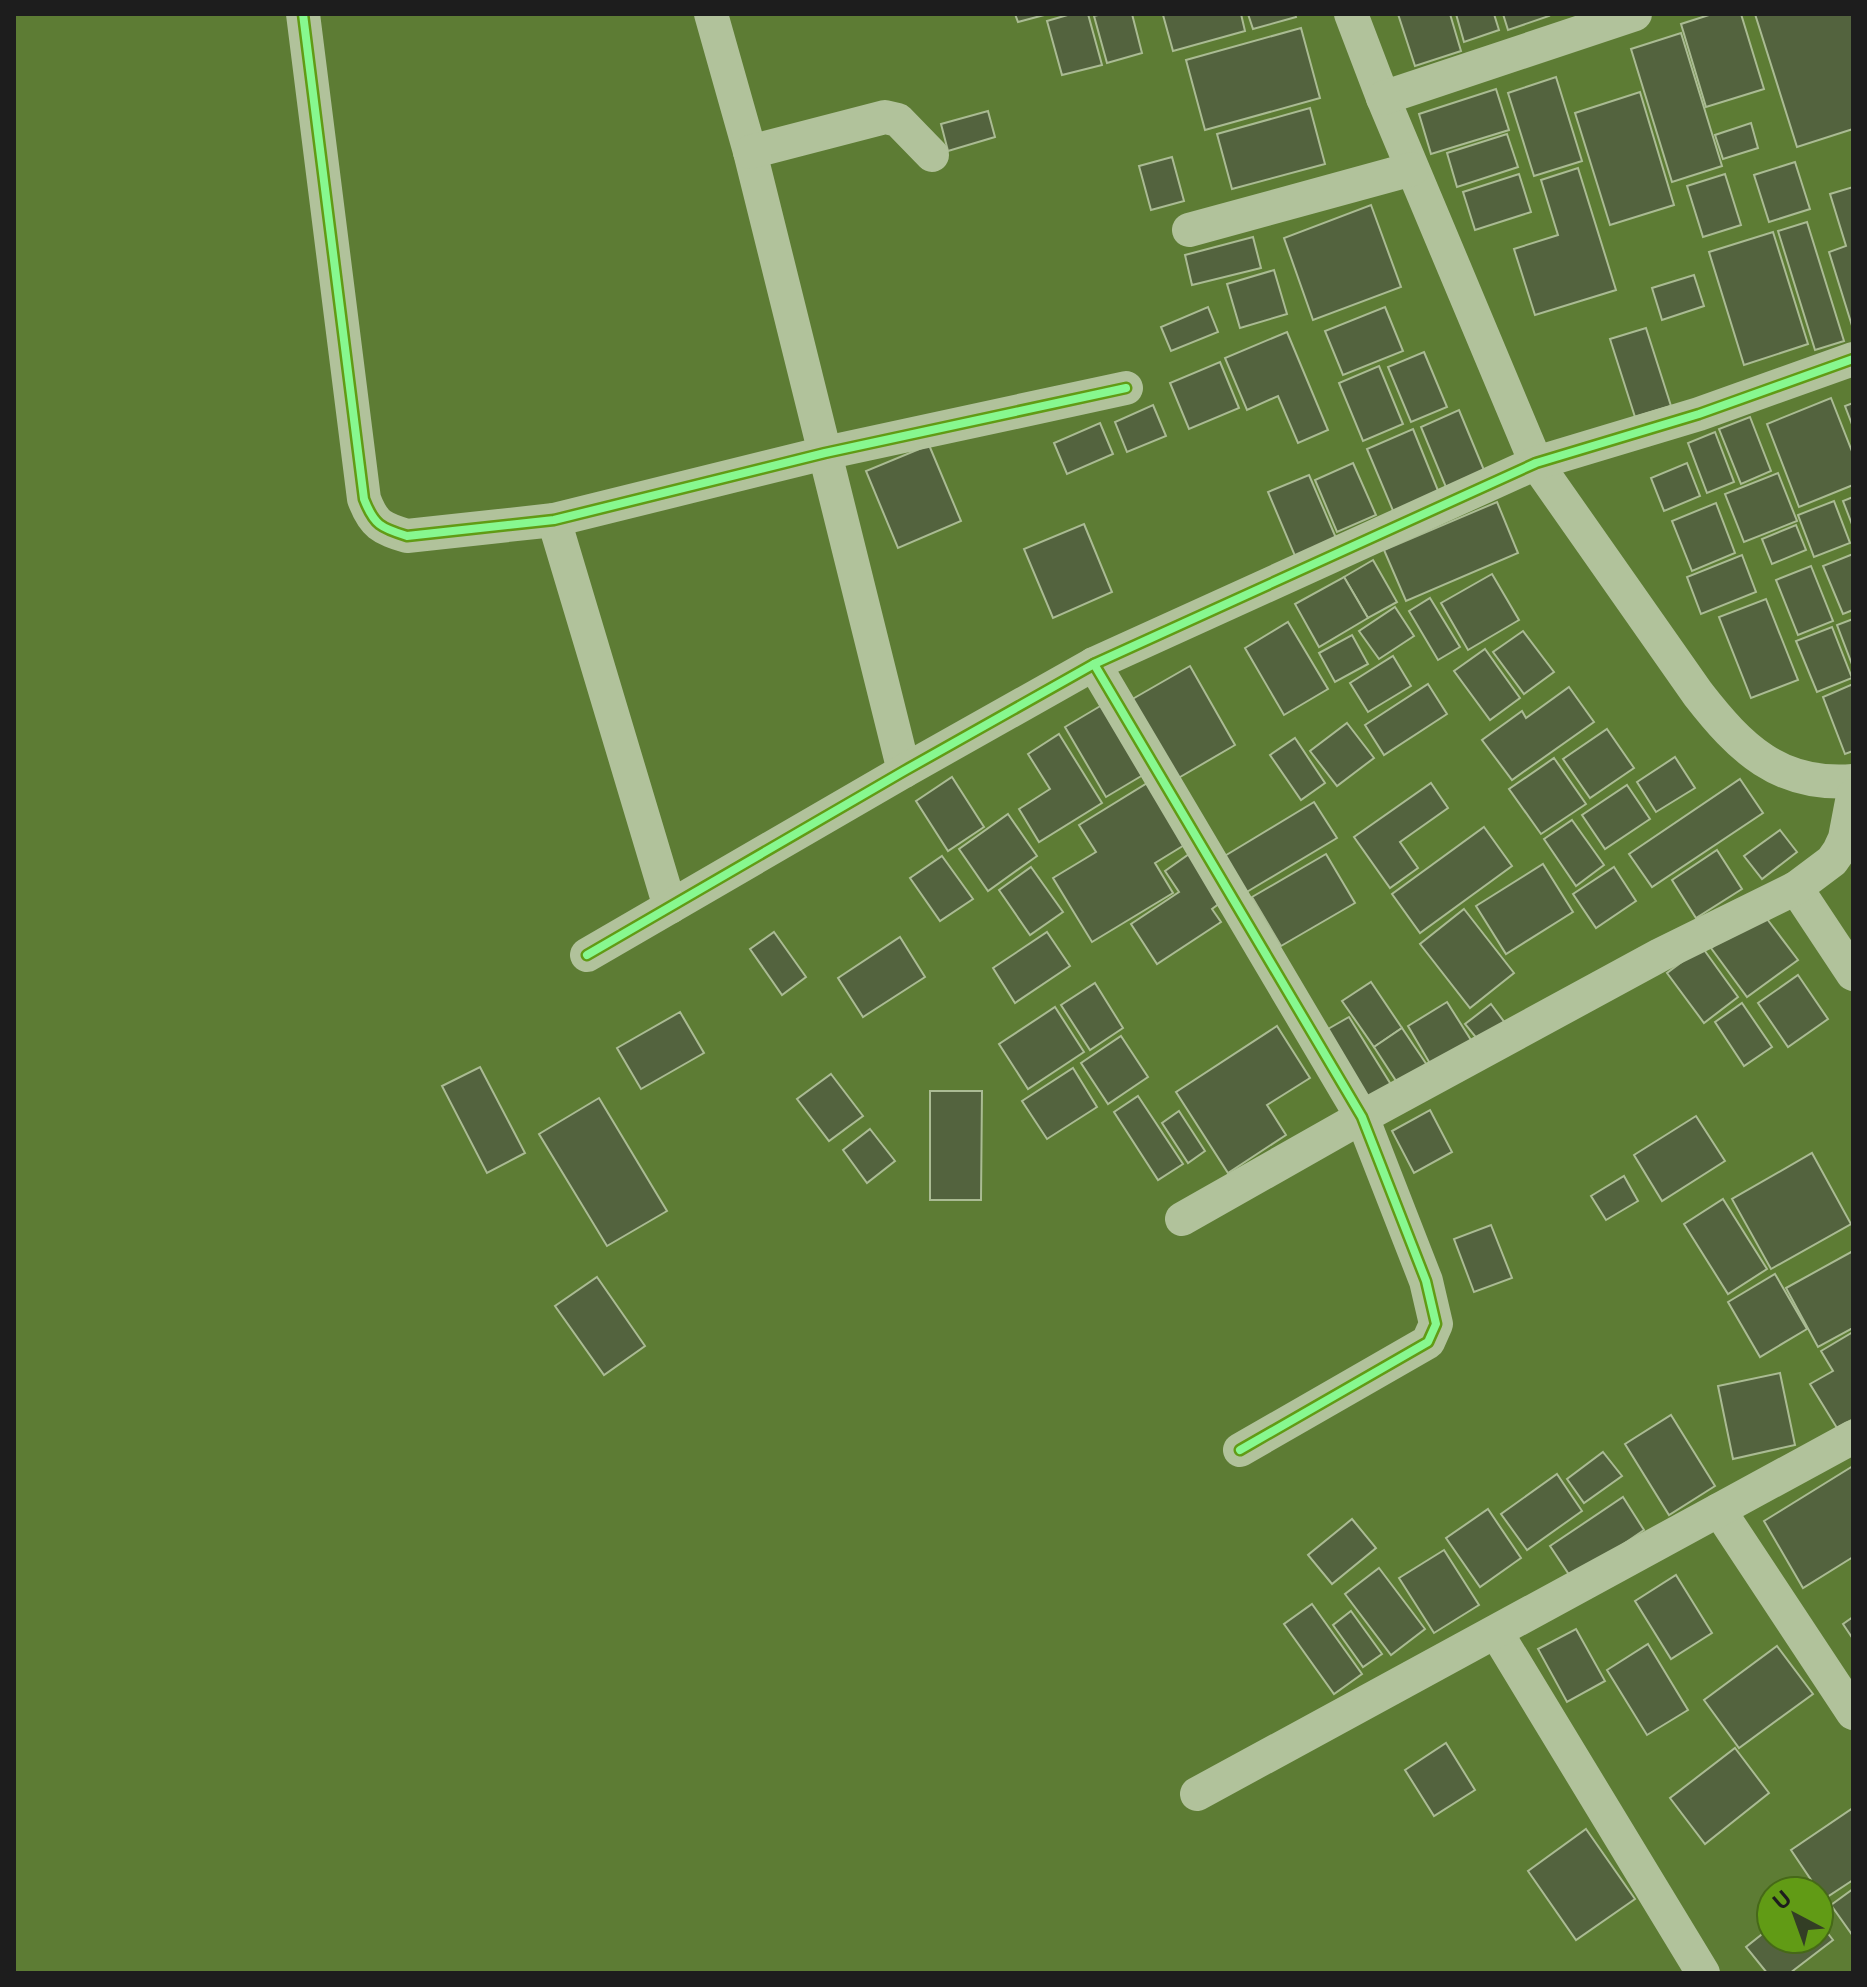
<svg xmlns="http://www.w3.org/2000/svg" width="1867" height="1987" font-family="'Public Sans',sans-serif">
	<rect width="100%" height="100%" fill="#5d7c34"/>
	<g fill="#53633e" stroke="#aabb93" stroke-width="2">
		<path d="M 1015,14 L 1048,14 L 1018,22 Z"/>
		<path d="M 1071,14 L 1088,14 L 1102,65 L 1062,75 L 1047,21 Z"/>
		<path d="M 1102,14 L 1132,14 L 1142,53 L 1107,63 L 1094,16 Z"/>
		<path d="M 1241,14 L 1245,31 L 1173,51 L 1163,15 Z"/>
		<path d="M 1248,14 L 1295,14 L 1296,17 L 1253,29 Z"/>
		<path d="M 1398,14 L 1450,14 L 1461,51 L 1415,66 Z"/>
		<path d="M 1456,14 L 1494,14 L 1499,30 L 1464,42 Z"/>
		<path d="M 1503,14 L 1548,14 L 1549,16 L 1508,30 Z"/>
		<path d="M 1712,14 L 1741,14 L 1764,89 L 1706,107 L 1681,24 Z"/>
		<path d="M 1755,14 L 1853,14 L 1853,129 L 1797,147 Z"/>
		<path d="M 1301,28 L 1320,98 L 1205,130 L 1186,60 Z"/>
		<path d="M 1681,33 L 1722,166 L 1672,182 L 1631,49 Z"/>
		<path d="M 1556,77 L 1582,161 L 1534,176 L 1508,93 Z"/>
		<path d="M 1496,89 L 1509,130 L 1431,154 L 1419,114 Z"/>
		<path d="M 1640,92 L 1674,205 L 1610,225 L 1575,113 Z"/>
		<path d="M 1310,108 L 1325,164 L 1232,189 L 1217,134 Z"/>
		<path d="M 988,111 L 995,137 L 948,151 L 941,124 Z"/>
		<path d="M 1751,123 L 1758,148 L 1723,159 L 1715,135 Z"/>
		<path d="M 1507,134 L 1518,167 L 1457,187 L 1447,153 Z"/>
		<path d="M 1172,157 L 1184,201 L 1151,210 L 1139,166 Z"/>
		<path d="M 1795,162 L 1810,209 L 1769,222 L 1754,175 Z"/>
		<path d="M 1578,168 L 1616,290 L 1535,315 L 1514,249 L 1558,235 L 1541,180 Z"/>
		<path d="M 1519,174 L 1531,212 L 1475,230 L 1463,192 Z"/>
		<path d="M 1725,174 L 1741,225 L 1703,237 L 1687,186 Z"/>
		<path d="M 1853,187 L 1853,329 L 1829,252 L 1846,246 L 1830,194 Z"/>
		<path d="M 1371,205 L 1401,287 L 1313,320 L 1284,238 Z"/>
		<path d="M 1807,222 L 1844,341 L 1815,350 L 1778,231 Z"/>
		<path d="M 1773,232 L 1808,344 L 1744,365 L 1709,252 Z"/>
		<path d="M 1253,237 L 1261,268 L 1192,285 L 1185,255 Z"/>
		<path d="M 1274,270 L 1287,314 L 1240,328 L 1227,284 Z"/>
		<path d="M 1694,275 L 1704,306 L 1662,320 L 1652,288 Z"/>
		<path d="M 1208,307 L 1218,332 L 1171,351 L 1161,327 Z"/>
		<path d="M 1385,307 L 1403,351 L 1343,375 L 1325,331 Z"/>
		<path d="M 1646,328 L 1671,406 L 1635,417 L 1610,339 Z"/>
		<path d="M 1287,332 L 1328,430 L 1298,443 L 1278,396 L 1247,410 L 1225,358 Z"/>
		<path d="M 1424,352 L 1447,407 L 1411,422 L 1388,367 Z"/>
		<path d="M 1220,362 L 1239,408 L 1189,429 L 1170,383 Z"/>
		<path d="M 1379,366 L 1403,424 L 1363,441 L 1339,383 Z"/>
		<path d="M 1831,398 L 1853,454 L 1853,485 L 1799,507 L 1767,424 Z"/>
		<path d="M 1853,403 L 1853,427 L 1845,406 Z"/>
		<path d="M 1153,405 L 1166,436 L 1127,452 L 1115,422 Z"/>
		<path d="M 1459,410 L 1486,475 L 1448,492 L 1421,427 Z"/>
		<path d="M 1750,417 L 1771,471 L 1741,484 L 1719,429 Z"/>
		<path d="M 1100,423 L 1113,454 L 1067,474 L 1054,443 Z"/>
		<path d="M 1413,429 L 1439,493 L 1394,513 L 1367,449 Z"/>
		<path d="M 1715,432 L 1734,482 L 1707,493 L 1688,443 Z"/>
		<path d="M 929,445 L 961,521 L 898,548 L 866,471 Z"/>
		<path d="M 1353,463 L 1376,515 L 1337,532 L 1315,480 Z"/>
		<path d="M 1687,463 L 1700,496 L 1664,511 L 1651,478 Z"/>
		<path d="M 1778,473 L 1797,521 L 1744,542 L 1725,494 Z"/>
		<path d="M 1309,475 L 1339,545 L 1298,563 L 1268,492 Z"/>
		<path d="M 1853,497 L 1853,527 L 1843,501 Z"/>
		<path d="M 1834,501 L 1850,543 L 1814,557 L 1798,515 Z"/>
		<path d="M 1497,502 L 1518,553 L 1406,601 L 1384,550 Z"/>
		<path d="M 1716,503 L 1735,553 L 1692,571 L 1672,521 Z"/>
		<path d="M 1084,524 L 1112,592 L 1053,618 L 1024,549 Z"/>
		<path d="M 1796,525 L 1806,550 L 1772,564 L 1762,539 Z"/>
		<path d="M 1853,554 L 1853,610 L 1843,614 L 1823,566 Z"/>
		<path d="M 1742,555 L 1756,592 L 1701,614 L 1687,577 Z"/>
		<path d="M 1373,560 L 1397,602 L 1368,618 L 1344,577 Z"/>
		<path d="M 1811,566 L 1833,621 L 1798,635 L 1776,580 Z"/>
		<path d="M 1492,574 L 1519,620 L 1468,650 L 1441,603 Z"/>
		<path d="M 1344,577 L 1368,618 L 1319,647 L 1295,604 Z"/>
		<path d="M 1430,598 L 1460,647 L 1438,660 L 1409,611 Z"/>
		<path d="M 1766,599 L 1798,680 L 1751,698 L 1719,617 Z"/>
		<path d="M 1395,607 L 1414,636 L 1379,659 L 1359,631 Z"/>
		<path d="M 1853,619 L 1853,667 L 1837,625 Z"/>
		<path d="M 1288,622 L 1328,689 L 1284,715 L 1245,648 Z"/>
		<path d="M 1832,627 L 1852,678 L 1817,692 L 1796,641 Z"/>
		<path d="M 1523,631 L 1554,672 L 1524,694 L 1493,652 Z"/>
		<path d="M 1352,635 L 1368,664 L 1335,682 L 1319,653 Z"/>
		<path d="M 1485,649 L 1520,698 L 1490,720 L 1454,671 Z"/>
		<path d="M 1393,656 L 1411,686 L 1368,712 L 1350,683 Z"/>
		<path d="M 1190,666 L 1235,745 L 1175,780 L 1129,701 Z"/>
		<path d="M 1428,684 L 1447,714 L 1384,755 L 1365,725 Z"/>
		<path d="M 1853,684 L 1853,751 L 1845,754 L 1823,697 Z"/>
		<path d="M 1569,687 L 1594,722 L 1512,780 L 1482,740 L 1522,711 L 1526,718 Z"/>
		<path d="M 1102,705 L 1143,775 L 1106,797 L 1065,727 Z"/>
		<path d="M 1347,723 L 1374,758 L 1337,786 L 1310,751 Z"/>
		<path d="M 1607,729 L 1634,768 L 1590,798 L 1563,759 Z"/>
		<path d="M 1059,734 L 1102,803 L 1039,842 L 1019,809 L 1050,789 L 1028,754 Z"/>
		<path d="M 1295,738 L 1325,783 L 1301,800 L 1270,755 Z"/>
		<path d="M 1675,757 L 1695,788 L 1656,812 L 1637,782 Z"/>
		<path d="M 1554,758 L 1586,804 L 1541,834 L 1509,789 Z"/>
		<path d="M 952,777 L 984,827 L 948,851 L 916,801 Z"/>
		<path d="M 1740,779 L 1763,813 L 1652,887 L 1629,854 Z"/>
		<path d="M 1149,782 L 1186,844 L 1155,863 L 1173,893 L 1092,942 L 1053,878 L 1096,852 L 1079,825 Z"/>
		<path d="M 1431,783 L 1448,808 L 1400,842 L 1418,868 L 1390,888 L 1354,837 Z"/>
		<path d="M 1627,785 L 1650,819 L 1605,849 L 1582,815 Z"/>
		<path d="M 1314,802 L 1337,838 L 1245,893 L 1223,857 Z"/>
		<path d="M 1008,814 L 1037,856 L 988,891 L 959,849 Z"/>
		<path d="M 1572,820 L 1604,865 L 1576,886 L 1544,839 Z"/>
		<path d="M 1484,827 L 1512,866 L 1420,933 L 1392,894 Z"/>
		<path d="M 1780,830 L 1797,852 L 1762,879 L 1744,856 Z"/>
		<path d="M 1717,850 L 1742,889 L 1696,918 L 1672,880 Z"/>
		<path d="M 1192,852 L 1224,900 L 1212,909 L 1221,922 L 1157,964 L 1131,924 L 1179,892 L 1165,871 Z"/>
		<path d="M 1326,854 L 1355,903 L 1281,946 L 1252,897 Z"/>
		<path d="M 942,856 L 973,899 L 940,921 L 910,878 Z"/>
		<path d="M 1543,864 L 1573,912 L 1506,954 L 1476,906 Z"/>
		<path d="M 1031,867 L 1063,912 L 1030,935 L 999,890 Z"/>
		<path d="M 1614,867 L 1636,901 L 1596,928 L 1573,894 Z"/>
		<path d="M 1464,909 L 1514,973 L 1470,1008 L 1420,944 Z"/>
		<path d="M 1761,911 L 1798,960 L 1747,997 L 1711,948 Z"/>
		<path d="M 774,932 L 806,977 L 782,995 L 750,949 Z"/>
		<path d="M 1047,932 L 1070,966 L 1015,1003 L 993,968 Z"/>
		<path d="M 900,937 L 925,977 L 863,1017 L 838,978 Z"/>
		<path d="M 1702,947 L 1738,997 L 1704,1023 L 1667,973 Z"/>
		<path d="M 1798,975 L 1828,1019 L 1788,1047 L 1758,1003 Z"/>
		<path d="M 1371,982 L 1402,1028 L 1374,1047 L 1342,1001 Z"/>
		<path d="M 1095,983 L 1123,1028 L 1090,1050 L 1061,1005 Z"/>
		<path d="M 1447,1002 L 1476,1048 L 1435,1072 L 1408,1026 Z"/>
		<path d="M 1742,1003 L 1772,1047 L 1744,1066 L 1715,1022 Z"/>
		<path d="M 1491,1004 L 1508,1027 L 1483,1046 L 1465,1024 Z"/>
		<path d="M 1055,1007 L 1084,1052 L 1028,1089 L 999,1044 Z"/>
		<path d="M 680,1012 L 704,1053 L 641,1089 L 617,1048 Z"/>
		<path d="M 1349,1017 L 1395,1091 L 1364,1108 L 1321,1033 Z"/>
		<path d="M 1277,1026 L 1310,1078 L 1267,1105 L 1286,1135 L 1228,1173 L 1176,1092 Z"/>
		<path d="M 1402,1028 L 1431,1071 L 1402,1090 L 1374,1047 Z"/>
		<path d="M 1121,1036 L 1148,1077 L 1108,1104 L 1081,1063 Z"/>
		<path d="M 480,1067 L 525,1153 L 487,1173 L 442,1086 Z"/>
		<path d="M 1073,1068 L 1097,1107 L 1047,1139 L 1022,1101 Z"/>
		<path d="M 831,1074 L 863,1116 L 829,1141 L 797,1099 Z"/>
		<path d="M 930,1091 L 982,1091 L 981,1200 L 930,1200 Z"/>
		<path d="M 1138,1096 L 1183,1164 L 1158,1180 L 1114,1112 Z"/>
		<path d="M 599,1098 L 667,1211 L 607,1246 L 539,1134 Z"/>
		<path d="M 1430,1110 L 1452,1152 L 1414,1173 L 1392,1131 Z"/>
		<path d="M 1179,1111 L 1205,1151 L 1188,1163 L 1162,1123 Z"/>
		<path d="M 1696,1116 L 1725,1161 L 1662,1201 L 1634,1155 Z"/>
		<path d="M 870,1129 L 895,1161 L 867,1183 L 843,1150 Z"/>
		<path d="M 1812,1153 L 1851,1224 L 1771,1269 L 1732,1199 Z"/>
		<path d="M 1624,1176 L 1638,1201 L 1606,1220 L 1591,1196 Z"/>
		<path d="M 1723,1199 L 1767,1269 L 1728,1294 L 1684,1224 Z"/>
		<path d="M 1491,1225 L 1512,1278 L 1474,1292 L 1454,1239 Z"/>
		<path d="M 1853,1251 L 1853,1328 L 1818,1347 L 1786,1288 Z"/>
		<path d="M 1775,1274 L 1807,1329 L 1760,1357 L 1728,1302 Z"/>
		<path d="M 597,1277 L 645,1346 L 604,1375 L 555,1306 Z"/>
		<path d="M 1853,1332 L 1853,1419 L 1837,1428 L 1810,1384 L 1833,1371 L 1821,1351 Z"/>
		<path d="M 1780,1373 L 1795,1445 L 1733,1459 L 1718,1386 Z"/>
		<path d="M 1671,1415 L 1715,1486 L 1669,1515 L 1625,1444 Z"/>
		<path d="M 1603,1452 L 1622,1476 L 1584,1503 L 1567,1479 Z"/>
		<path d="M 1853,1466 L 1853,1557 L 1803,1588 L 1764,1521 Z"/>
		<path d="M 1557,1474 L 1582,1511 L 1527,1550 L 1501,1514 Z"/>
		<path d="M 1623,1497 L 1644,1530 L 1572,1579 L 1550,1546 Z"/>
		<path d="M 1488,1509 L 1521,1558 L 1480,1587 L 1446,1538 Z"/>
		<path d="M 1352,1519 L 1376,1548 L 1332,1584 L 1308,1555 Z"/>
		<path d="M 1444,1550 L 1479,1605 L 1434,1633 L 1399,1578 Z"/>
		<path d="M 1379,1568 L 1425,1629 L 1391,1655 L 1345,1594 Z"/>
		<path d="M 1676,1575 L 1712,1633 L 1671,1659 L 1635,1601 Z"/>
		<path d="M 1312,1604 L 1362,1674 L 1334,1694 L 1284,1624 Z"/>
		<path d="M 1351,1611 L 1382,1654 L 1363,1667 L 1333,1625 Z"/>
		<path d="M 1853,1617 L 1853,1639 L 1843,1624 Z"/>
		<path d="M 1576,1629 L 1605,1681 L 1567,1702 L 1538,1649 Z"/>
		<path d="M 1648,1644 L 1688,1710 L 1647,1735 L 1607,1670 Z"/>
		<path d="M 1777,1646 L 1813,1694 L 1739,1748 L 1704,1700 Z"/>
		<path d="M 1446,1743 L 1475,1790 L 1434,1816 L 1405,1770 Z"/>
		<path d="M 1735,1748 L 1769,1793 L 1705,1844 L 1670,1798 Z"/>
		<path d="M 1853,1808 L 1853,1880 L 1824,1899 L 1791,1850 Z"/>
		<path d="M 1586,1829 L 1635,1899 L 1576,1940 L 1528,1871 Z"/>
		<path d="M 1853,1889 L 1853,1936 L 1831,1905 Z"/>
		<path d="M 1819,1922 L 1833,1940 L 1790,1973 L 1767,1973 L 1746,1947 L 1771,1927 L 1771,1939 L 1819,1939 Z"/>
	</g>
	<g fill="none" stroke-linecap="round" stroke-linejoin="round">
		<g stroke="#b1c29b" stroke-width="34">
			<path d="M 303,14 L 364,499 C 374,525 381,528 407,536 L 554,520 L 825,453 L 1126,388"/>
			<path d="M 711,14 L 750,152 L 904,771"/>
			<path d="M 1351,14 L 1383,98 L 1536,463 L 1698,694 C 1740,748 1779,787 1853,781"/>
			<path d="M 1383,98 L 1635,14"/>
			<path d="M 750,152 L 885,117 L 898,120 L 932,155"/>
			<path d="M 1189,230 L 1412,169"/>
			<path d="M 554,520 L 670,907"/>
			<path d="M 1094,664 L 1362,1117 L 1426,1281 L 1436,1324 L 1428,1342 L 1240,1450"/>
			<path d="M 1796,888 L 1853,974"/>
			<path d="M 587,955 L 904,771 L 1094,664 L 1536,463 L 1699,414 L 1853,359"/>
			<path d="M 1182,1219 L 1362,1117 L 1660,955 L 1796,888 L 1832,861 L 1839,851 L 1845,838 L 1853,796"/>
			<path d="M 1719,1510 L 1853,1713"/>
			<path d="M 1496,1632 L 1703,1973"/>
			<path d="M 1197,1794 L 1853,1437"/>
		</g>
		<g stroke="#619b15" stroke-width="13">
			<g id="cycleway">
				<path d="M 303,14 L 364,499 C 374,525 381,528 407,536 L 554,520 L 825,453 L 1126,388"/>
				<path d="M 1094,664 L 1362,1117 L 1426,1281 L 1436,1324 L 1428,1342 L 1240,1450"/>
				<path d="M 587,955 L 904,771 L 1094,664 L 1536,463 L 1699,414 L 1853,359"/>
			</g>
		</g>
		<use href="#cycleway" stroke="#87f88f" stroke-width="8"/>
	</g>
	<rect width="1867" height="1987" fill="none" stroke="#1d1d1d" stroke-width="32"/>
	<g transform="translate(1795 1915) rotate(319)"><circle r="38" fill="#619b15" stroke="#466918" stroke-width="2"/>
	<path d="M0-6L14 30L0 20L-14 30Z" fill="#333e25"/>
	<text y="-12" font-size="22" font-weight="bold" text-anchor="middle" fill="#1d1d1d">U</text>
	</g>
</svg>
